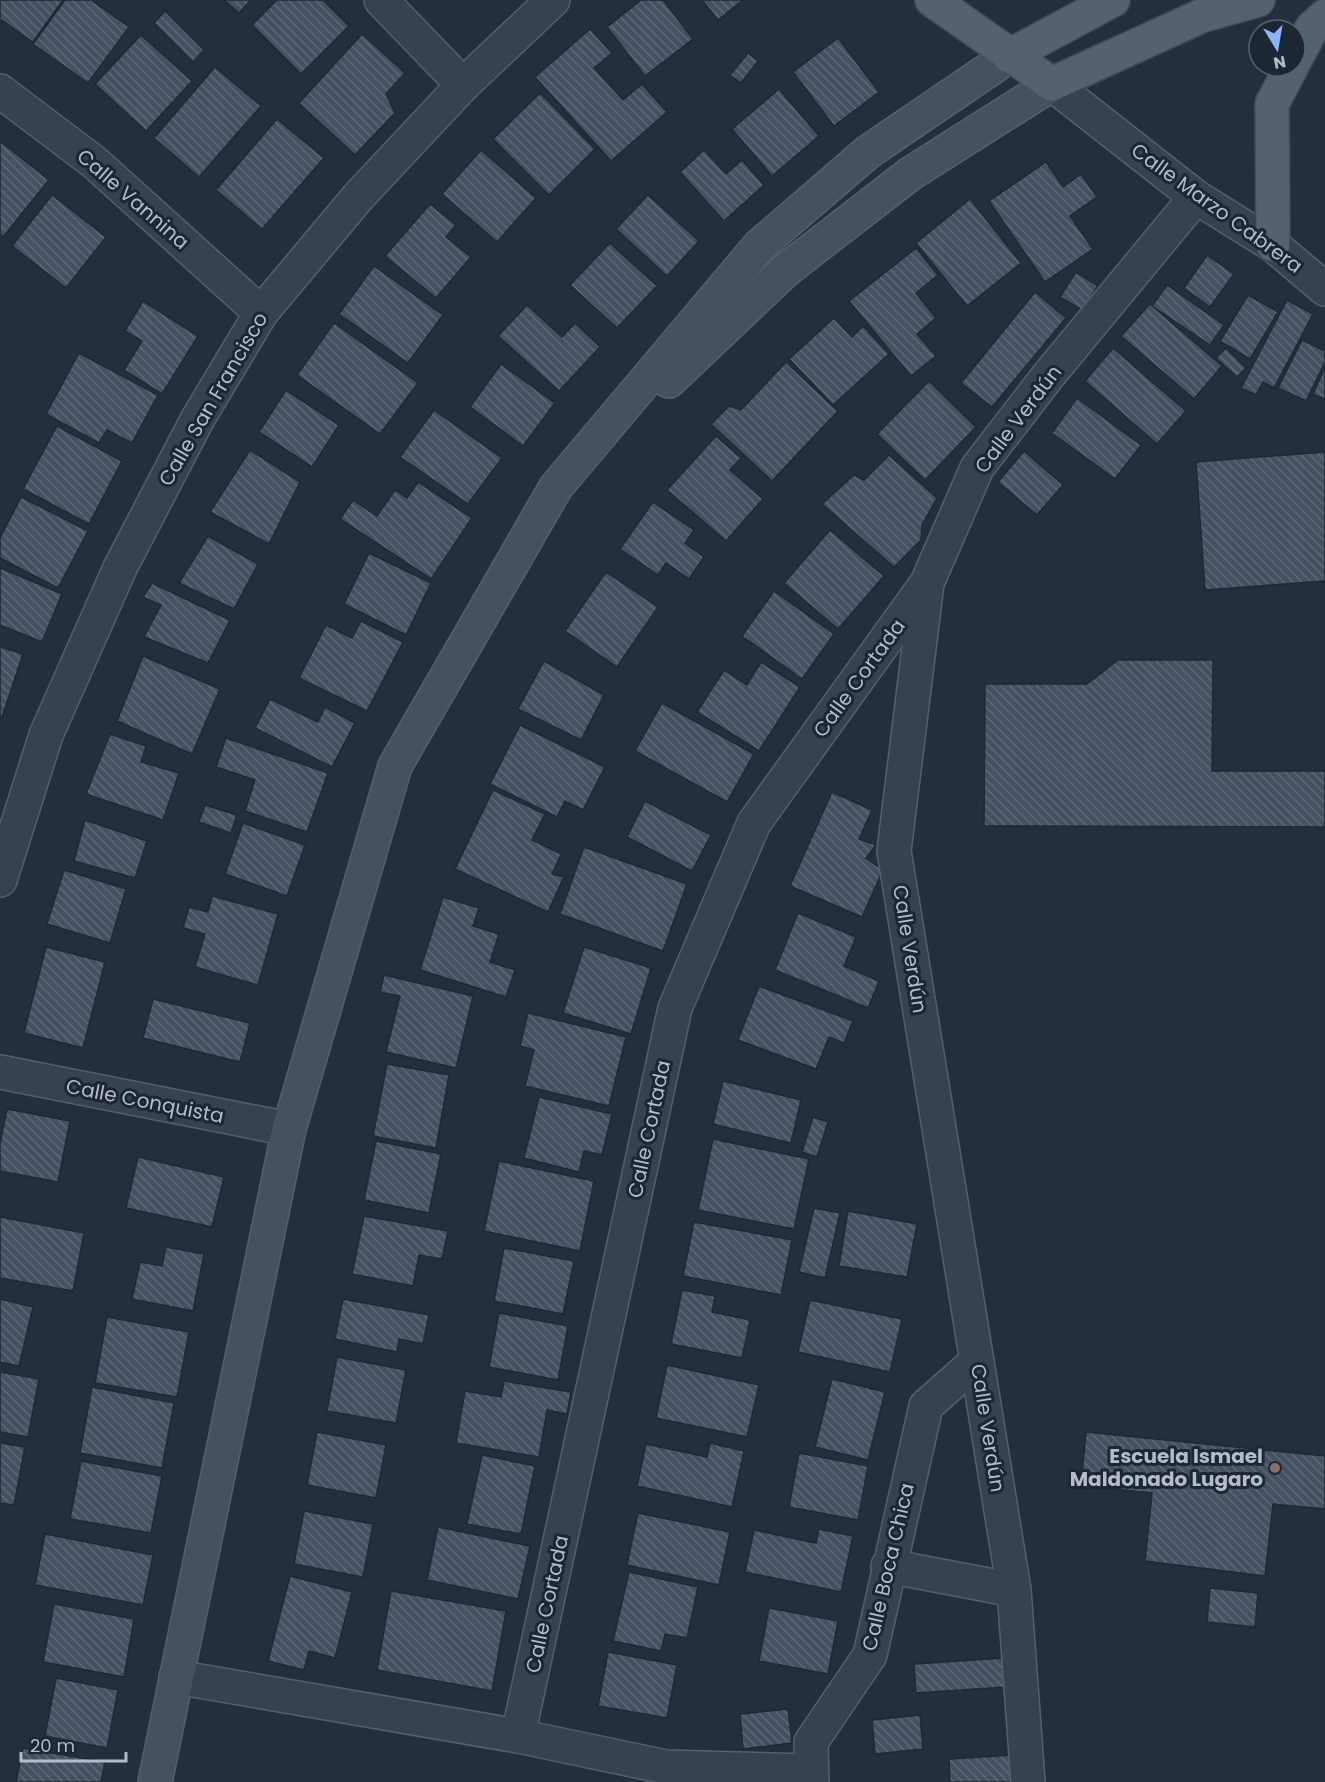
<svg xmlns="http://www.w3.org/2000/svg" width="1325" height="1782" font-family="Poppins,sans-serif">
	<defs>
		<pattern id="building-back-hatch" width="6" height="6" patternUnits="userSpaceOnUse" patternTransform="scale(1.5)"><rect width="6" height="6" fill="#455162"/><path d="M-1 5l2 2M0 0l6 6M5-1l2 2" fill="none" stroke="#5d6877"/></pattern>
	</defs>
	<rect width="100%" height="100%" fill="#242f3e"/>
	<g fill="url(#building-back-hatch)" stroke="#1f2835" stroke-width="1.5">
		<path d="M 0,0 L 63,0 L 33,42 L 0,19 Z"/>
		<path d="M 65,0 L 91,0 L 129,27 L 88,83 L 33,44 Z"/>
		<path d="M 224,0 L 251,0 L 239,13 Z"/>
		<path d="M 277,0 L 323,0 L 349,26 L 301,74 L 252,25 Z"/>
		<path d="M 641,0 L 663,0 L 693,39 L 645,76 L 607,27 Z"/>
		<path d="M 702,0 L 743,0 L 718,20 Z"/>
		<path d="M 165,11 L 204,50 L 193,62 L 154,23 Z"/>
		<path d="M 590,29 L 612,53 L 594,68 L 623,100 L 642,84 L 667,112 L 611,161 L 535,77 Z"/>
		<path d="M 362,34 L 405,73 L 386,94 L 395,113 L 355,155 L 299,103 Z"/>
		<path d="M 141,35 L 192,81 L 146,131 L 95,84 Z"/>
		<path d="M 838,38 L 879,92 L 834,126 L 793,72 Z"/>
		<path d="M 748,53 L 758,61 L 741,83 L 730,75 Z"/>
		<path d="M 215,67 L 261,106 L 199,177 L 154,138 Z"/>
		<path d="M 779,89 L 819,136 L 772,176 L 732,129 Z"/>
		<path d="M 540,93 L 595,149 L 549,195 L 493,139 Z"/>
		<path d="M 277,119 L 324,158 L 262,229 L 216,190 Z"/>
		<path d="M 0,141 L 49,180 L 3,237 L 0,234 Z"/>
		<path d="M 481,150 L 536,198 L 497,242 L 442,194 Z"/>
		<path d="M 704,150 L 726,174 L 742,160 L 764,185 L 724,221 L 680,172 Z"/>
		<path d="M 1046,162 L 1063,187 L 1081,174 L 1097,197 L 1070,216 L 1093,249 L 1045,282 L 989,201 Z"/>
		<path d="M 52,195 L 106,237 L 66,288 L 12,246 Z"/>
		<path d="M 648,195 L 699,241 L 667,276 L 616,229 Z"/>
		<path d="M 970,199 L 1021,263 L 967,306 L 916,243 Z"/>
		<path d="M 430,204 L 456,225 L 446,237 L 471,257 L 436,298 L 385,256 Z"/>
		<path d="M 610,243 L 657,286 L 617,328 L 570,285 Z"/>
		<path d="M 916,248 L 938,275 L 916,293 L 936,318 L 917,334 L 936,356 L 911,376 L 849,301 Z"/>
		<path d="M 1207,255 L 1234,274 L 1210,307 L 1184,288 Z"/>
		<path d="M 374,266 L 443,315 L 408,363 L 339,314 Z"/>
		<path d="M 1076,272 L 1098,286 L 1082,310 L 1060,297 Z"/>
		<path d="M 1167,285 L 1224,325 L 1210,345 L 1152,306 Z"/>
		<path d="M 1035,292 L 1066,318 L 992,407 L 961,383 Z"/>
		<path d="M 1248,295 L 1278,312 L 1250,359 L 1220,341 Z"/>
		<path d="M 1287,300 L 1313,314 L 1274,388 L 1263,382 L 1256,395 L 1241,388 Z"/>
		<path d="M 143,301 L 198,336 L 162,394 L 124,370 L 142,341 L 125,331 Z"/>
		<path d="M 1150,304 L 1222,366 L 1194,399 L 1121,336 Z"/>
		<path d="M 527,305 L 562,337 L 575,323 L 600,347 L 559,391 L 498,336 Z"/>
		<path d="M 834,318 L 852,337 L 863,326 L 889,354 L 833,405 L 789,359 Z"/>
		<path d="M 334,323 L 418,383 L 380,434 L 297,375 Z"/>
		<path d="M 1302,340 L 1325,351 L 1325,362 L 1306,401 L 1278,388 Z"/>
		<path d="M 1113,348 L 1186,411 L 1157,444 L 1085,381 Z"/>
		<path d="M 1226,348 L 1246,368 L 1237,377 L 1216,358 Z"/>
		<path d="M 79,353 L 158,395 L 132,443 L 107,430 L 99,443 L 46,414 Z"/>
		<path d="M 786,362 L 838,411 L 772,481 L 711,424 L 729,406 L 741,410 Z"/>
		<path d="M 501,364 L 555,403 L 523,446 L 470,407 Z"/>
		<path d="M 1325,367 L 1325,399 L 1313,394 Z"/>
		<path d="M 929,381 L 976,427 L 925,480 L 877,434 Z"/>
		<path d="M 286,390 L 339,425 L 312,467 L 259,432 Z"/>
		<path d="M 1077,398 L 1141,445 L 1115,479 L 1052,433 Z"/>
		<path d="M 434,410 L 502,458 L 468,504 L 400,457 Z"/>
		<path d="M 57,426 L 122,461 L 89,524 L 23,489 Z"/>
		<path d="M 716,436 L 741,458 L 730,470 L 763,499 L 726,541 L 667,490 Z"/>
		<path d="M 250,450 L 300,482 L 269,544 L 210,512 Z"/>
		<path d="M 1024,451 L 1063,485 L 1037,515 L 998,482 Z"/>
		<path d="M 1325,452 L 1325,581 L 1205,590 L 1196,462 Z"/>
		<path d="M 889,455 L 937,498 L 922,525 L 921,540 L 894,567 L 822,504 L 854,475 L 864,480 Z"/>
		<path d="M 418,482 L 472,518 L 431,579 L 340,519 L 353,500 L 377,516 L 395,490 L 407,498 Z"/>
		<path d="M 21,497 L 88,531 L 58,588 L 0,558 L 0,538 Z"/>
		<path d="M 653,502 L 694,530 L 685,543 L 704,557 L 689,579 L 666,563 L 658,575 L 620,549 Z"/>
		<path d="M 830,530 L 884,576 L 838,629 L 784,583 Z"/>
		<path d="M 208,536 L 258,564 L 234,609 L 179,583 Z"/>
		<path d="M 369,553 L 431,583 L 406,635 L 344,604 Z"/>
		<path d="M 0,568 L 62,594 L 42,642 L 0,625 Z"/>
		<path d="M 606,572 L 658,607 L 617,667 L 565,631 Z"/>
		<path d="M 152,583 L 230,620 L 208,663 L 144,637 L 161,605 L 143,597 Z"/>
		<path d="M 774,591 L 834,634 L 802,679 L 742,636 Z"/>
		<path d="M 361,621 L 403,642 L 367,711 L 299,678 L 326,625 L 352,638 Z"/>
		<path d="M 0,647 L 23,654 L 0,723 Z"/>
		<path d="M 143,656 L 220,689 L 192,754 L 117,721 Z"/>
		<path d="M 1118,660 L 1213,660 L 1212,771 L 1325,771 L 1325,827 L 984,826 L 985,684 L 1087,684 Z"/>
		<path d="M 544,661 L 604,695 L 581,740 L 518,709 Z"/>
		<path d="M 761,662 L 800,687 L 759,751 L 697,712 L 724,670 L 747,685 Z"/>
		<path d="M 270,699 L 318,722 L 325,707 L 355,723 L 332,767 L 255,728 Z"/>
		<path d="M 662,703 L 754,754 L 727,802 L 635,751 Z"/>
		<path d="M 520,725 L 605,767 L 583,810 L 565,801 L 557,817 L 490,784 Z"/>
		<path d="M 110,734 L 146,746 L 141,762 L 179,773 L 163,820 L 86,794 Z"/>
		<path d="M 226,738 L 328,773 L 307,832 L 245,811 L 255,780 L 216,767 Z"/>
		<path d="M 493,790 L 545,814 L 532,840 L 561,854 L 552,874 L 564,877 L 548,912 L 455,869 Z"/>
		<path d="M 832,792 L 872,810 L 859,839 L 876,845 L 866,858 L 883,870 L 862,917 L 790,886 Z"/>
		<path d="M 645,801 L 711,835 L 692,871 L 627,837 Z"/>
		<path d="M 205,805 L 237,815 L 231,833 L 199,822 Z"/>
		<path d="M 85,820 L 147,841 L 135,878 L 74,861 Z"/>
		<path d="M 243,823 L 305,845 L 287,896 L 225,874 Z"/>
		<path d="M 584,847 L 687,884 L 663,951 L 560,914 Z"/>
		<path d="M 64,870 L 126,889 L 110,943 L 47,924 Z"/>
		<path d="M 212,896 L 278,914 L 258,985 L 195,967 L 205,934 L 183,928 L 189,907 L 208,912 Z"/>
		<path d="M 443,897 L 479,908 L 473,926 L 499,934 L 490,962 L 515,970 L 506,997 L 420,970 Z"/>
		<path d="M 798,913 L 856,937 L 844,966 L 879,981 L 868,1008 L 775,970 Z"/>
		<path d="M 46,947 L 105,962 L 83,1048 L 24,1033 Z"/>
		<path d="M 584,947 L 651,968 L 631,1034 L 563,1013 Z"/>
		<path d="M 384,975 L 473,996 L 456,1068 L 386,1052 L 400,996 L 380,992 Z"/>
		<path d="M 759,986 L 853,1021 L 844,1043 L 829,1037 L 816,1069 L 738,1040 Z"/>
		<path d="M 153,999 L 250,1023 L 240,1062 L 143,1038 Z"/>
		<path d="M 528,1013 L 626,1037 L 609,1106 L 525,1086 L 534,1050 L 520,1046 Z"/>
		<path d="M 387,1064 L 449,1075 L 436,1148 L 373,1136 Z"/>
		<path d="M 723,1081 L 801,1100 L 791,1143 L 713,1124 Z"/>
		<path d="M 539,1097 L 612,1114 L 602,1155 L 584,1151 L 579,1172 L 524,1158 Z"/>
		<path d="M 7,1109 L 70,1121 L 58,1182 L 0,1171 L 0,1144 Z"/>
		<path d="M 813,1117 L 828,1122 L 817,1157 L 802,1152 Z"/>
		<path d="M 713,1139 L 809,1159 L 794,1229 L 698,1210 Z"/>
		<path d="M 376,1141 L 441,1154 L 429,1213 L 364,1200 Z"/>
		<path d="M 138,1157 L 224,1177 L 212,1227 L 126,1208 Z"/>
		<path d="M 499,1161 L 594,1181 L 580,1251 L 484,1231 Z"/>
		<path d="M 814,1208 L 840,1213 L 825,1278 L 799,1272 Z"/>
		<path d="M 848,1211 L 917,1224 L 907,1277 L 839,1266 Z"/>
		<path d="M 364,1216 L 448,1231 L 442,1259 L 419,1255 L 413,1286 L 352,1274 Z"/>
		<path d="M 0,1217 L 84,1233 L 73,1291 L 0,1278 Z"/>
		<path d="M 694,1222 L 792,1240 L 781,1295 L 683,1276 Z"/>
		<path d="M 166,1247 L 204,1254 L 193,1311 L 132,1299 L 140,1262 L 162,1266 Z"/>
		<path d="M 504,1248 L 574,1261 L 563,1314 L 494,1301 Z"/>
		<path d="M 682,1290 L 715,1296 L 712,1312 L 750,1320 L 742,1358 L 671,1344 Z"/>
		<path d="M 0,1299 L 33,1307 L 19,1366 L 0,1362 Z"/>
		<path d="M 343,1299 L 429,1315 L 423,1344 L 399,1339 L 397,1352 L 335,1339 Z"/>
		<path d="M 810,1300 L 902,1319 L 890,1372 L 798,1352 Z"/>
		<path d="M 499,1313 L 568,1326 L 558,1380 L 489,1367 Z"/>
		<path d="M 107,1317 L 189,1332 L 177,1397 L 95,1383 Z"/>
		<path d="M 337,1357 L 406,1370 L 396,1423 L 327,1411 Z"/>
		<path d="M 667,1365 L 759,1385 L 747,1437 L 656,1418 Z"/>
		<path d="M 0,1372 L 39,1379 L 28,1437 L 0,1432 Z"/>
		<path d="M 832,1379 L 885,1392 L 868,1460 L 815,1447 Z"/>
		<path d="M 504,1381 L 571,1392 L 567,1414 L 547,1410 L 539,1457 L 456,1443 L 465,1391 L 501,1397 Z"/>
		<path d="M 92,1387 L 174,1403 L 162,1468 L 80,1453 Z"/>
		<path d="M 317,1432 L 386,1445 L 376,1498 L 307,1485 Z"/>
		<path d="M 1086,1432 L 1325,1456 L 1325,1509 L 1273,1504 L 1265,1576 L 1145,1561 L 1152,1493 L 1081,1486 Z"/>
		<path d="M 0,1443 L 25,1447 L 14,1505 L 0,1503 Z"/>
		<path d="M 710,1443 L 744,1451 L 732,1507 L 637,1486 L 646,1444 L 707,1457 Z"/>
		<path d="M 799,1453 L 868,1466 L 858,1520 L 789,1507 Z"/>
		<path d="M 482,1455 L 535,1466 L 521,1534 L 467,1524 Z"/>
		<path d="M 81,1461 L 162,1476 L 151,1533 L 70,1519 Z"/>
		<path d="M 304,1511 L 373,1524 L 363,1577 L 294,1564 Z"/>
		<path d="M 638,1513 L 730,1532 L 719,1585 L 627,1565 Z"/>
		<path d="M 438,1527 L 530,1546 L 518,1599 L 427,1580 Z"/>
		<path d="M 819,1529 L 853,1536 L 841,1592 L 745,1572 L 754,1530 L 816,1543 Z"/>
		<path d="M 45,1534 L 153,1555 L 143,1605 L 35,1585 Z"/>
		<path d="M 629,1572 L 698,1587 L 687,1638 L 665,1634 L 661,1651 L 613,1641 Z"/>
		<path d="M 290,1576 L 352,1592 L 335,1658 L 309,1651 L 304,1670 L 268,1661 Z"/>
		<path d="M 1210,1588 L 1258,1593 L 1255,1627 L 1207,1622 Z"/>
		<path d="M 391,1591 L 506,1611 L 492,1691 L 377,1670 Z"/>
		<path d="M 54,1604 L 134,1619 L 124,1677 L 43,1662 Z"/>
		<path d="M 769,1608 L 838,1621 L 828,1674 L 759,1661 Z"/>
		<path d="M 608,1652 L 677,1665 L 667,1718 L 598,1706 Z"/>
		<path d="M 1005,1658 L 1007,1687 L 916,1693 L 914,1664 Z"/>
		<path d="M 56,1678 L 118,1690 L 107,1748 L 45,1736 Z"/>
		<path d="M 788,1709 L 792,1743 L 743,1749 L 740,1714 Z"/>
		<path d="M 920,1715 L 923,1749 L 875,1754 L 872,1720 Z"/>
		<path d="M 23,1748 L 105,1762 L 101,1782 L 16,1782 Z"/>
		<path d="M 1013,1755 L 1015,1782 L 950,1782 L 949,1759 Z"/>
	</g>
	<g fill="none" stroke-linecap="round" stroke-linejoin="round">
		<g stroke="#565f6c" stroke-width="36">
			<g id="street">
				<path d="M 381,0 L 463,85"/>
				<path d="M 1052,84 L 1196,197 L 1273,245 L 1325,289"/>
				<path d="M 0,91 L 94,162 L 261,313"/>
				<path d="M 0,880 L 46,735 L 120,568 L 197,420 L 261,313 L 358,197 L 463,85 L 553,0"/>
				<path d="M 0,1072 L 289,1129"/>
				<path d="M 888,1566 L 1014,1590"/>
				<path d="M 176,1677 L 518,1736 L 666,1767 L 811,1771"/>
				<path d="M 518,1736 L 675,1008 L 754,823 L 924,587"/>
				<path d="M 812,1782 L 811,1742 L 870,1655 L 926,1406 L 977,1361"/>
				<path d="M 1028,1782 L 1014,1590 L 894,851 L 927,583 L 977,468 L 1048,376 L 1196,197"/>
			</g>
		</g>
		<g stroke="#565f6c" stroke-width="36">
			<g id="secondary">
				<path d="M 669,381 L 786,270 L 910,174 L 1052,84"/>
				<path d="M 155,1782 L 289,1129 L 395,766 L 556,487 L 759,246 L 868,152 L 1009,56"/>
			</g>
		</g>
		<g stroke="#414a57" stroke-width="36">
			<g id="primary">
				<path d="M 932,0 L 1052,84 L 1201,16 L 1258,0"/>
				<path d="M 1009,56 L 1113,0"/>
				<path d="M 1295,60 L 1312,28 L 1325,16"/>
				<path d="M 1273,245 L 1272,104 L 1292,66"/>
			</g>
		</g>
		<use href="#street" stroke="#38414e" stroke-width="33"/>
		<use href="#secondary" stroke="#465061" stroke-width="33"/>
		<use href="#primary" stroke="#56606e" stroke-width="33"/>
	</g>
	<circle fill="#8d6e63" stroke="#1d2633" stroke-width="2" cx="1275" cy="1468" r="6"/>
	<g text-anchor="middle" stroke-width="6" stroke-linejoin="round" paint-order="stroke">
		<g font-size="20" fill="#b4bcc9" stroke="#1d2633">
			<text transform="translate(133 199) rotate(41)" y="7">Calle Vannina</text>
			<text transform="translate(1217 208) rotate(36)" y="7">Calle Marzo Cabrera</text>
			<text transform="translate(213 399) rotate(-60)" y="7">Calle San Francisco</text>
			<text transform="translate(1018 419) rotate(-53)" y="7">Calle Verdún</text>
			<text transform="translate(859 678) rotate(-54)" y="7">Calle Cortada</text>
			<text transform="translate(910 949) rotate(81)" y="7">Calle Verdún</text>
			<text transform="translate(145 1101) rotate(11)" y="7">Calle Conquista</text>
			<text transform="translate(649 1129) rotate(-78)" y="7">Calle Cortada</text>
			<text transform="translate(988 1428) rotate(81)" y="7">Calle Verdún</text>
			<text transform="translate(888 1567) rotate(-77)" y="7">Calle Boca Chica</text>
			<text transform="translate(547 1604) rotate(-78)" y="7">Calle Cortada</text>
		</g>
		<g font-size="20" font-weight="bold" fill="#b4bcc9" stroke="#1d2633" text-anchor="end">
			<text x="1263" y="1463">Escuela Ismael<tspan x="1263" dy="23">Maldonado Lugaro</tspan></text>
		</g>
	</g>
	<g transform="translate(1277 48) rotate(169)"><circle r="28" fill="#1d2633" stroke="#59626f" stroke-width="1.5"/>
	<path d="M0-4.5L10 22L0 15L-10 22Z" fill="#8ab4f8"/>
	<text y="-9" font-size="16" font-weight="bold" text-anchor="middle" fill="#b4bcc9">N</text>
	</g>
	<path d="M21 1752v9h105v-9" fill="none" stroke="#b4bcc9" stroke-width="3"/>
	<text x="30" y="1752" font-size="18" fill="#b4bcc9" stroke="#1d2633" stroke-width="4.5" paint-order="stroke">20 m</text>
</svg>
